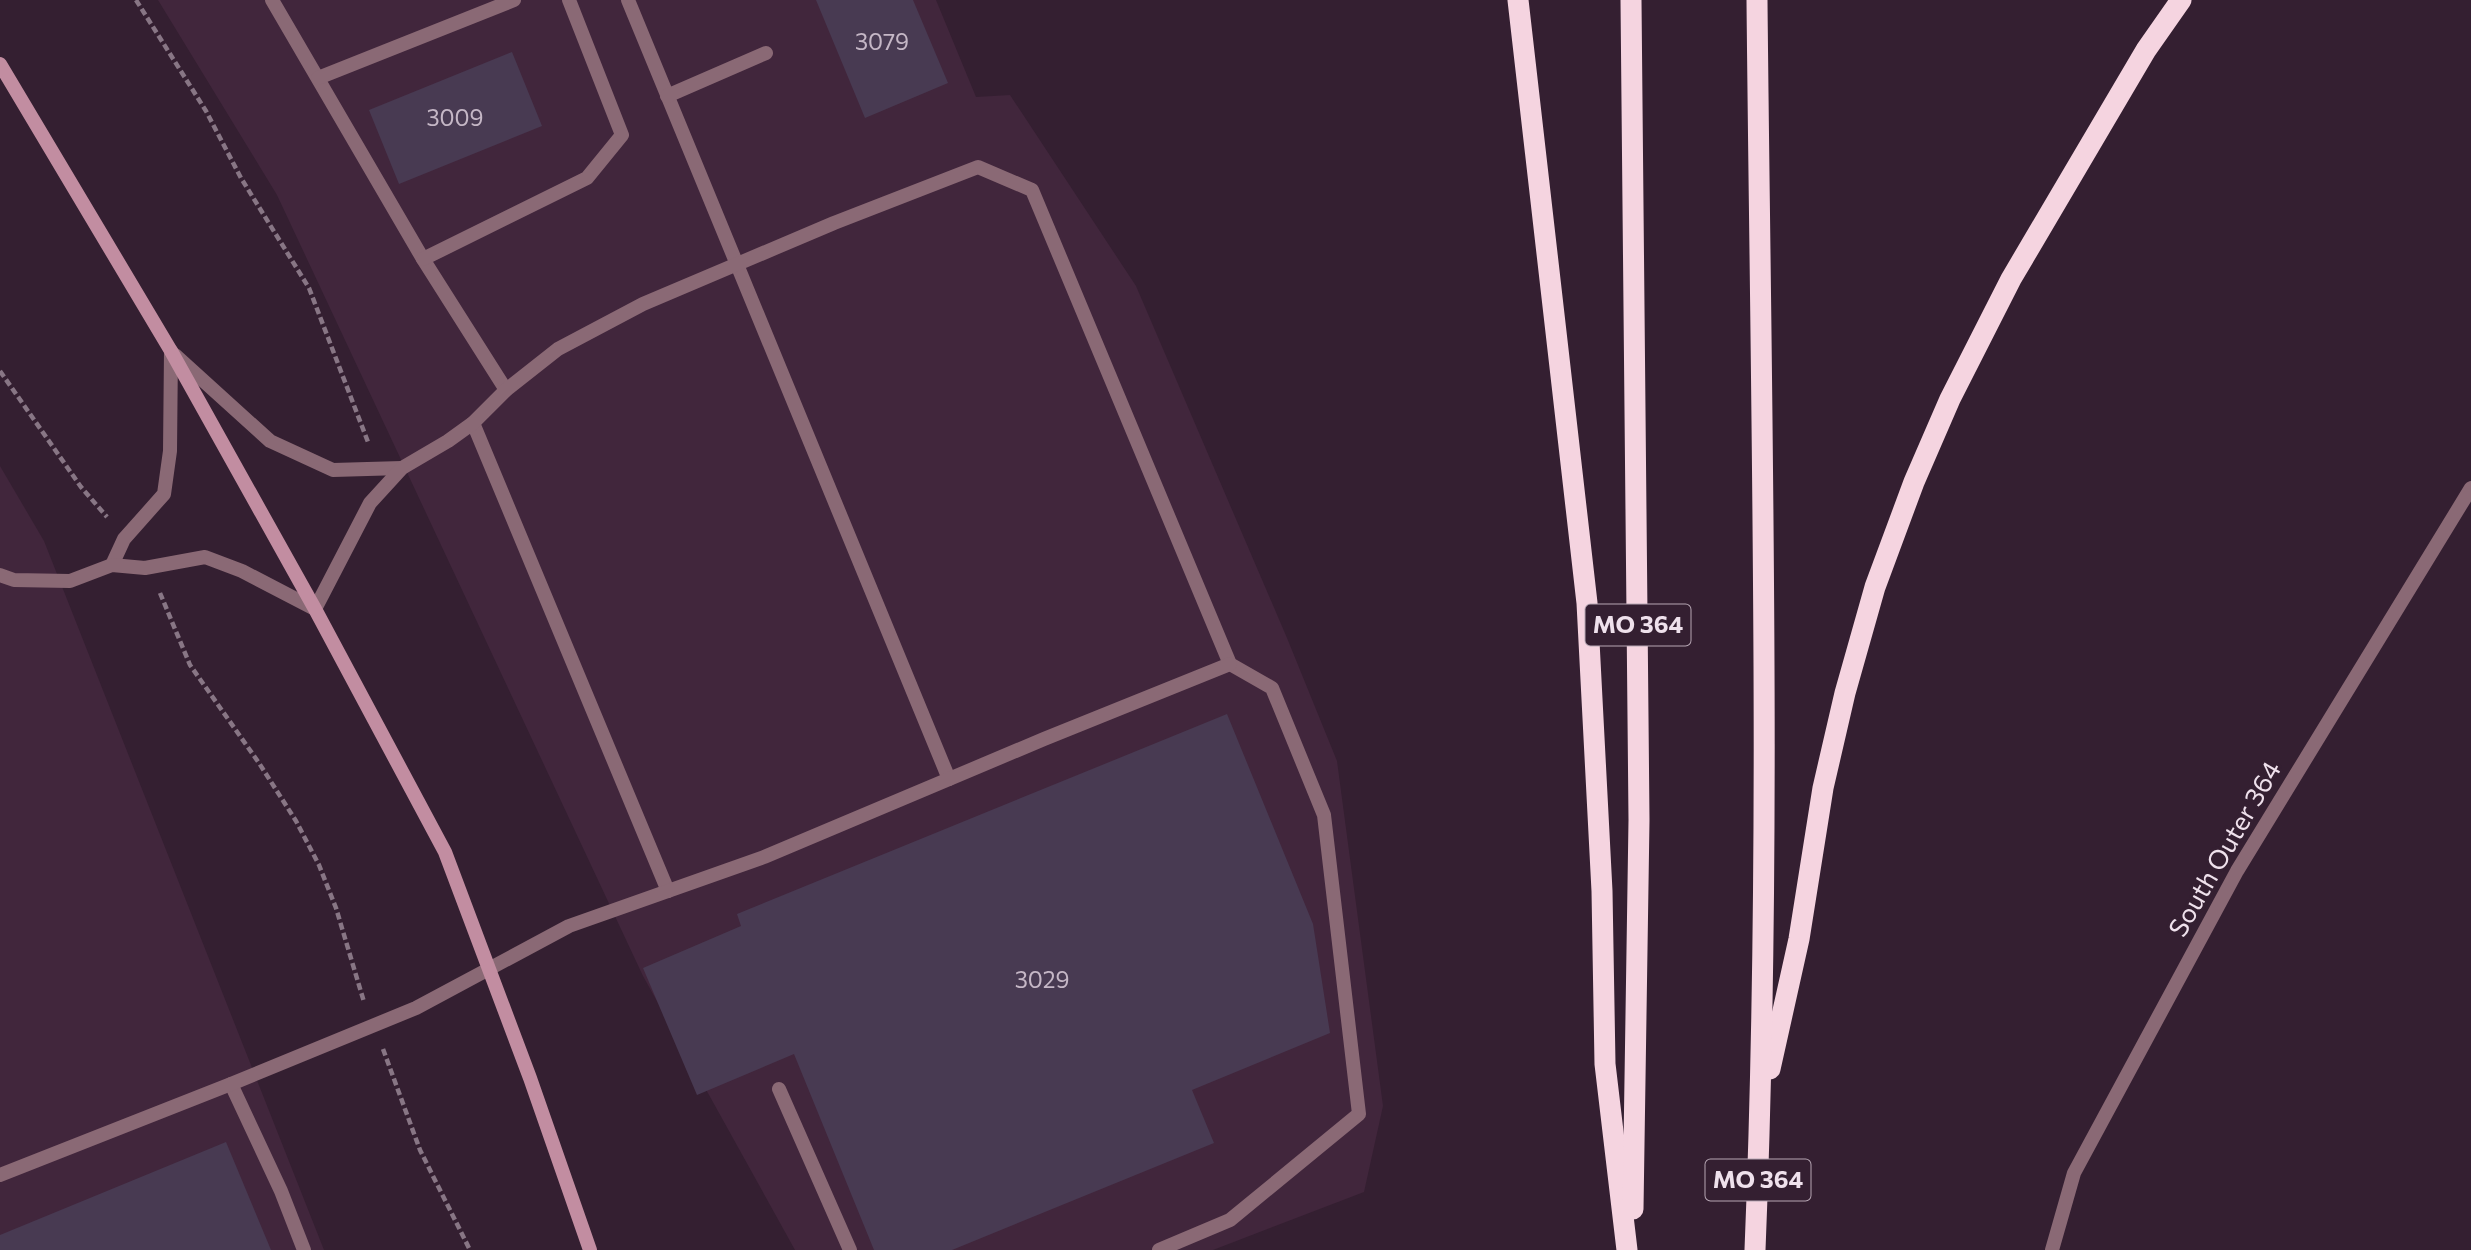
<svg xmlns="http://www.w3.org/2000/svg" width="2471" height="1250" font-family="Commissioner,sans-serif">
	<rect width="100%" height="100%" fill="#341f31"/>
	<g fill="#41263c">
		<path d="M 158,0 L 936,0 L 976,97 L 1010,95 L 1136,286 L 1287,638 L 1337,761 L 1383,1106 L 1364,1192 L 1213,1250 L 795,1250 L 643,976 L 277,195 Z"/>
		<path d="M 0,466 L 44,541 L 324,1250 L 0,1250 Z"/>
	</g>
	<g fill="#483a52">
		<path d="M 816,0 L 913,0 L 948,83 L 865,118 Z"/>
		<path d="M 512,52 L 542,126 L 399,184 L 369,110 Z"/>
		<path d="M 1227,714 L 1313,924 L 1330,1033 L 1192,1090 L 1214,1143 L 952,1250 L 874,1250 L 794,1054 L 697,1095 L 643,968 L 741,926 L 737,914 Z"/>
		<path d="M 226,1142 L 271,1250 L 0,1250 L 0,1235 Z"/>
	</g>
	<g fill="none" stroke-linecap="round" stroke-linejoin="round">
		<g stroke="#887685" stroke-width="4.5" stroke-dasharray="7 3.5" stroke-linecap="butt">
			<path d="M 136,0 L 206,111 L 241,178 L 309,288 L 368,442"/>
			<path d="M 0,371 L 81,487 L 107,517"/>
			<path d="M 160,593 L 190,665 L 259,763 L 296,821 L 319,865 L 336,908 L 364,1002"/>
			<path d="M 383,1049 L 420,1150 L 470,1250"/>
		</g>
		<g stroke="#8a6975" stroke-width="14">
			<path d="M 272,0 L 423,259 L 506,390"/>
			<path d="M 628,0 L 949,779"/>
			<path d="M 318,78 L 514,0"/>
			<path d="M 667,96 L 766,53"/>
			<path d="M 423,259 L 587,178 L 622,135 L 569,0"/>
			<path d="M 175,355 L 270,441 L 333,470 L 402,468"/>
			<path d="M 473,423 L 668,891"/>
			<path d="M 112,565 L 124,539 L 164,494 L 170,451 L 171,351"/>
			<path d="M 0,575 L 14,580 L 70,581 L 112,565 L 145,568 L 205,557 L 242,571 L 315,609 L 370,503 L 402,468 L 448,441 L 473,423 L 506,390 L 558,349 L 643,304 L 834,223 L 978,167 L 1032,190 L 1230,664 L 1272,688 L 1324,815 L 1359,1114 L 1230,1220 L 1159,1250"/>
			<path d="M 231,1084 L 281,1191 L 304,1250"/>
			<path d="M 779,1089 L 850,1250"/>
			<path d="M 0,1175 L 231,1084 L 416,1008 L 569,926 L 764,857 L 1044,739 L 1230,664"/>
		</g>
		<path stroke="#8a6975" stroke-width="14" d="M 2052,1250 L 2074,1173 L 2237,871 L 2471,488"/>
		<path stroke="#c28da1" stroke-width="14" d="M 0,64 L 171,351 L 315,609 L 445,852 L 530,1078 L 590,1250"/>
		<g stroke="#f5d4e0" stroke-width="21">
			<path d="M 1518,0 L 1587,603 L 1602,891 L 1605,1064 L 1627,1250"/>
			<path d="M 1631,0 L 1639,820 L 1633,1209"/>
			<path d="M 1770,1069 L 1799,939 L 1823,788 L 1845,693 L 1875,587 L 1914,482 L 1950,399 L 2011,279 L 2146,50 L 2181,0"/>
			<path d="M 1755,1250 C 1772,834 1761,416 1757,0"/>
		</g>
	</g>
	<g text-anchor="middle" stroke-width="6" stroke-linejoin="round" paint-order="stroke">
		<g font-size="23" fill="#c5b7c6">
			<text x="882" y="50">3079</text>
			<text x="455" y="126">3009</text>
			<text x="1042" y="988">3029</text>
		</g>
		<g fill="#341f31" stroke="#b7a7b4" stroke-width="2">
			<rect x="1585.5" y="604.5" width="105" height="41" rx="5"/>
			<rect x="1705.5" y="1159.5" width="105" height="41" rx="5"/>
		</g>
		<g font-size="24" font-weight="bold" fill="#efe1ec">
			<text x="1638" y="633">MO 364</text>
			<text x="1758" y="1188">MO 364</text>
		</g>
		<g font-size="26" fill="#efe1ec" stroke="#341f31">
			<text transform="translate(2225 849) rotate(-60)" y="9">South Outer 364</text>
		</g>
	</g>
</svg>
